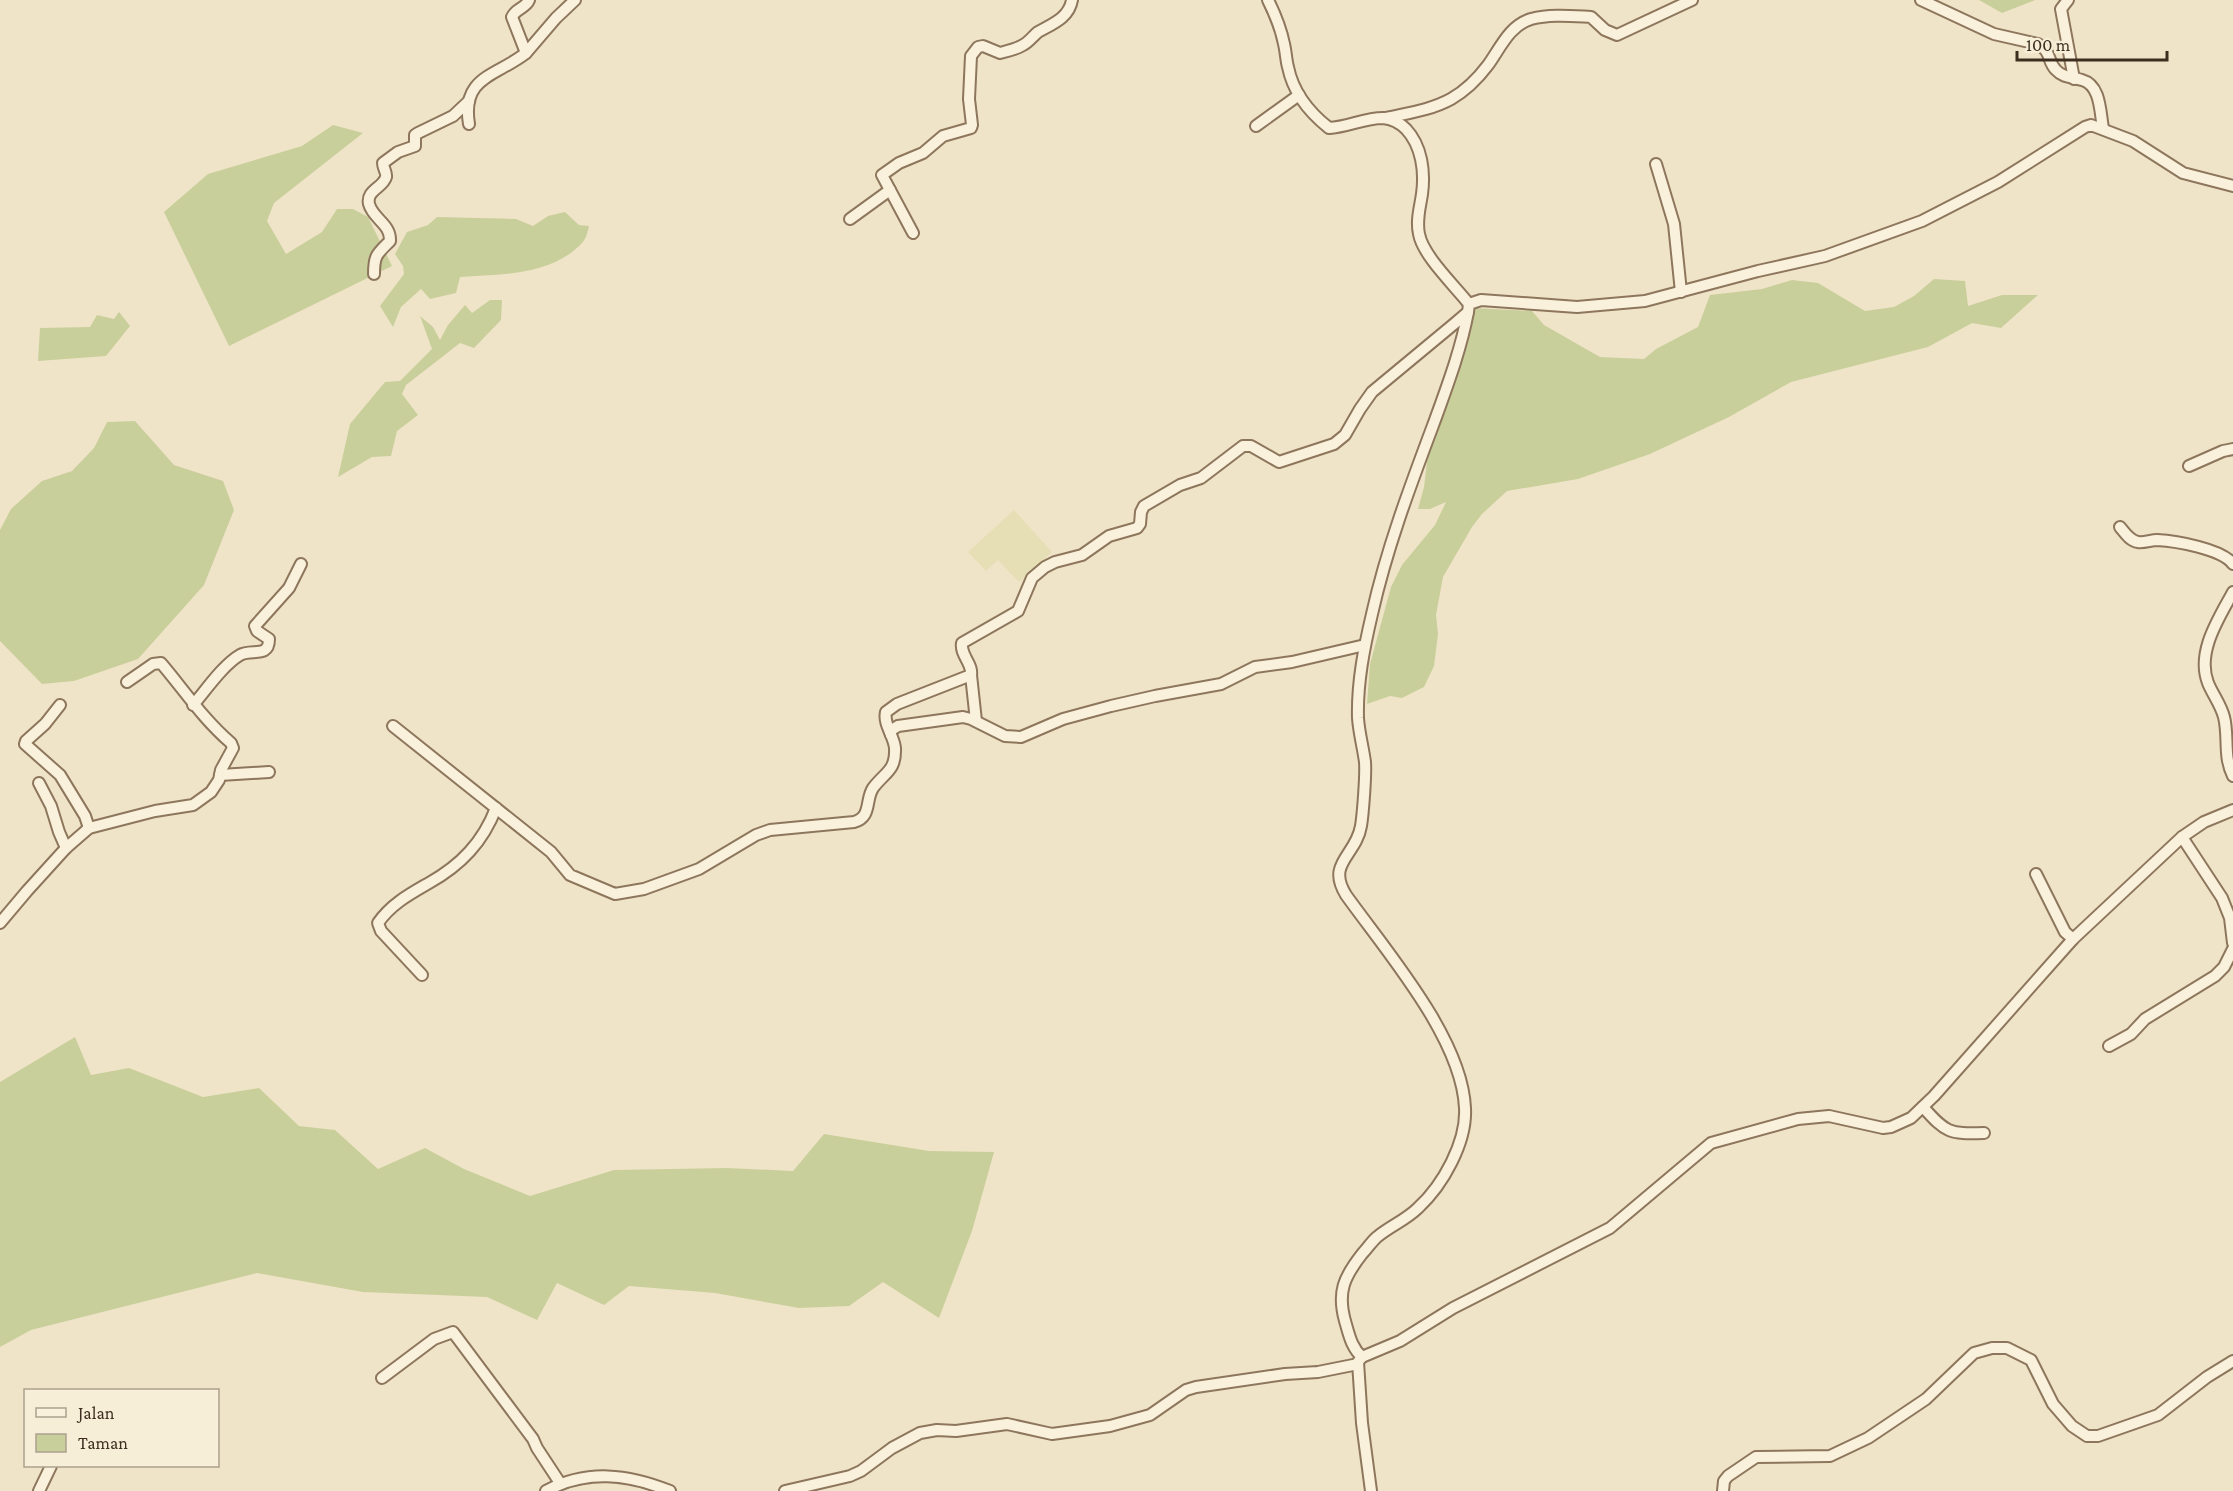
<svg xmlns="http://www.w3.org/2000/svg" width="2233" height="1491" font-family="'Crimson Pro',serif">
	<rect width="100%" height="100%" fill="#f0e4c8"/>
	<path fill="#e6deb5" d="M 1014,510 L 1052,552 L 1019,582 L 998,560 L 986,571 L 968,552 Z"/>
	<g fill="#c9cf9b">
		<path d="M 1979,0 L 2035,0 L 2002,13 Z"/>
		<path d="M 333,125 L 363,133 L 274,203 L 267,221 L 286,254 L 322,232 L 337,209 L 353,209 L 368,217 L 392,266 L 229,346 L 164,212 L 208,174 L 302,146 Z"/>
		<path d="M 565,212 L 579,225 L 589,226 C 588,231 586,239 582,243 C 551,276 501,274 460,277 L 456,293 L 430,299 L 421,289 L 401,307 L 393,327 L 380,306 L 404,274 L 403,266 L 395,254 L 407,232 L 428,225 L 437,217 L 516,219 L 533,226 L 548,216 Z"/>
		<path d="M 1934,279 L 1965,281 L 1968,306 L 2002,295 L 2038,295 L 2001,328 L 1972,323 L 1928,347 L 1791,382 L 1729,417 L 1650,454 L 1578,479 L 1507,491 L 1482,514 L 1472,527 L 1443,577 L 1436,615 L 1438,634 L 1434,666 L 1424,687 L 1402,698 L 1390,696 L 1367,704 L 1370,664 L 1391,587 L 1402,565 L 1435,525 L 1446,502 L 1430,509 L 1418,509 L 1424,487 L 1428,453 L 1473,308 L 1532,311 L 1544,325 L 1600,357 L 1644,359 L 1656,349 L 1698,327 L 1710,295 L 1762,289 L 1792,280 L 1818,283 L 1865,311 L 1894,307 L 1914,296 Z"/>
		<path d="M 490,300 L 502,300 L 501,320 L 474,348 L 460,343 L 406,385 L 402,394 L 418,415 L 397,431 L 391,456 L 372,457 L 338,477 L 350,424 L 385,382 L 400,381 L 432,349 L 420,316 L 433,327 L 440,340 L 448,325 L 465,305 L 472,313 Z"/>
		<path d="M 119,312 L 130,326 L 106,356 L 38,361 L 40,328 L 90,327 L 97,315 L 114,319 Z"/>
		<path d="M 135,421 L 174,465 L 223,481 L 234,510 L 204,585 L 138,659 L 74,681 L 42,684 L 0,641 L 0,530 L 11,509 L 42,481 L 72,471 L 94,448 L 107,422 Z"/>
		<path d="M 75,1037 L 91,1075 L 129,1068 L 203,1097 L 259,1088 L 299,1126 L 335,1130 L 378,1169 L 425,1148 L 464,1169 L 530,1196 L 614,1170 L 727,1168 L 793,1171 L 824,1134 L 929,1151 L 994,1152 L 972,1231 L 939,1318 L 883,1282 L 849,1306 L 799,1308 L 715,1293 L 629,1286 L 604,1305 L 557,1283 L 537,1320 L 487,1297 L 363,1292 L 257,1273 L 31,1330 L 0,1347 L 0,1082 Z"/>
	</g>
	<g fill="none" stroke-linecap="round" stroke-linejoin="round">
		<g stroke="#8d765c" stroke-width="14">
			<g id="minor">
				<path d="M 529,0 C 526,8 515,9 512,17 L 526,53 L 556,18 L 575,0"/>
				<path d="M 1268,0 C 1275,14 1281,29 1284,44 C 1286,52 1286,60 1288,67 C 1293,92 1310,113 1329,128 C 1348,127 1364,118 1383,118 C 1392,119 1400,123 1406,129 C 1422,146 1425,172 1422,194 C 1420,208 1416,220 1419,234 C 1423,256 1455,286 1469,304"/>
				<path d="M 1921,0 L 1994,34 L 2038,44 C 2052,52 2047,61 2056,70 C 2063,78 2073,77 2082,80 C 2101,85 2100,113 2103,128"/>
				<path d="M 2068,0 L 2061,9 L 2074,79"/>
				<path d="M 1386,118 C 1408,113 1431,110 1451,99 C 1465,91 1479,77 1488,65 C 1501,47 1509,26 1531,19 C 1550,14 1571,16 1591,17 L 1605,30 L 1617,35 L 1692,0"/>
				<path d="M 469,124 C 461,76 497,76 526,53"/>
				<path d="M 1256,126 L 1299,95"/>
				<path d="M 1656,164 L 1674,224 L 1681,292"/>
				<path d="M 850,219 L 890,190"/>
				<path d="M 913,233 L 882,175 L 899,163 L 923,153 L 943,136 L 971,128 L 972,125 L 969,99 L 971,56 L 978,47 L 983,46 L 1000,53 C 1008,51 1017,49 1023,45 C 1029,42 1033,36 1038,32 C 1052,24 1069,18 1072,0"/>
				<path d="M 374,274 C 374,255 377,254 390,241 C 391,224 373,219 369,204 C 366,190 383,188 386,177 C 387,173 383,168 383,163 L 398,152 L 415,146 L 415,135 L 418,133 L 453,116 L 469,101"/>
				<path d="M 2189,466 L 2223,451 L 2233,449"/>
				<path d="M 2120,527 C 2125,533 2130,541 2138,542 C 2144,543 2151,540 2157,540 C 2176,541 2222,549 2233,564"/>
				<path d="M 2233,592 C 2219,618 2196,652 2208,683 C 2213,695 2221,705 2224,717 C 2229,737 2223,756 2233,776"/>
				<path d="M 971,675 L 976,721"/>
				<path d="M 60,705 L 45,724 L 26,741 L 25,744 L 60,775 L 85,816 L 89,828"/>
				<path d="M 193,705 C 206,690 223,665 240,655 C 251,648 269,659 269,639 L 257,631 L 255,626 L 289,588 L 301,564"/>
				<path d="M 393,726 L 551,852 L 570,875 L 615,894 L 644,889 L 699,869 L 756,835 L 770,830 L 854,822 C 872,817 865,800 873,788 C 885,772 896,771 895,748 C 894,736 883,724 886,712 L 897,704 L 971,675 C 973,664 960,655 962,643 L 1018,611 L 1032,578 L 1045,567 L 1055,562 L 1082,555 L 1109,536 L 1137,528 L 1140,524 L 1141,512 L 1144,506 L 1180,485 L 1201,478 L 1243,446 L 1251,446 L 1279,462 L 1334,444 L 1345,435 L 1360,409 L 1372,392 L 1454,324 L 1468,312 L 1469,304 L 1481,300 L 1577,307 L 1645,301 L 1758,271 L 1825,256 L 1922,221 L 1998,182 L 2085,127 L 2091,125 L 2133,141 L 2183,173 L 2233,186"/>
				<path d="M 891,735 L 890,731 L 898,726 L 963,717 L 971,719 L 1005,736 L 1021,737 L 1063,719 L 1111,706 L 1155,696 L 1221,684 L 1255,667 L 1292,662 L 1365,645"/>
				<path d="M 220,775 L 269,772"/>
				<path d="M 39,783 L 51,806 L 59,832 L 66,848"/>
				<path d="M 2182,837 L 2222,898 L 2230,918 L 2233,943"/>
				<path d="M 2036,874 L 2065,932 L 2073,939"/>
				<path d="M 0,923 L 27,891 L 66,848 L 89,828 L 155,811 L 193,805 L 211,792 L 219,780 L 221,770 L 233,748 L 231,743 C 203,719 184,690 161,663 L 153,664 L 127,682"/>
				<path d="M 422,975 L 381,931 L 378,923 C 391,904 410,894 429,883 C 461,865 483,842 496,808"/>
				<path d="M 2109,1046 L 2131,1034 L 2145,1019 L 2215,976 L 2224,967 L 2233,949"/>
				<path d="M 1923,1107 C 1946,1133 1949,1134 1984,1133"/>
				<path d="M 1362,1357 C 1351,1347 1349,1334 1345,1321 C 1337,1292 1344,1277 1362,1254 C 1367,1249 1372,1241 1377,1237 C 1390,1226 1406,1220 1418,1208 C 1443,1185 1467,1142 1465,1108 C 1462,1038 1386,951 1346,895 C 1326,863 1356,856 1361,826 C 1363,814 1366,774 1365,762 C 1363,747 1359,733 1358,718 C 1357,683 1364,648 1372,614 C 1387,547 1411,484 1435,420 C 1448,384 1461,349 1468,312"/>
				<path d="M 382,1378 L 434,1339 L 453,1332 L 533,1439 L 537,1448 L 560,1483"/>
				<path d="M 39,1491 L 51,1466"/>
				<path d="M 546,1491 C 587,1469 628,1474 670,1491"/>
				<path d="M 785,1491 L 850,1476 L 861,1471 L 892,1448 L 920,1433 L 937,1430 L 956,1431 L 1007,1424 L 1052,1434 L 1110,1426 L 1150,1415 L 1186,1390 L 1196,1387 L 1285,1374 L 1318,1372 L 1358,1364"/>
				<path d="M 1371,1491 L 1362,1423 L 1358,1362 L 1362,1357 L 1400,1341 L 1453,1308 L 1610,1228 L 1711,1143 L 1798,1119 L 1829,1116 L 1883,1128 L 1891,1127 L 1911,1118 L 1934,1096 L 2073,939 L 2182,837 L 2204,822 L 2233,810"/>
				<path d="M 1723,1491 L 1724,1481 L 1728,1476 L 1756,1457 L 1830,1456 L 1868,1438 L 1926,1399 L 1974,1353 L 1992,1348 L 2007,1348 L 2031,1360 L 2053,1404 L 2072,1426 L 2087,1436 L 2098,1436 L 2158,1415 L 2207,1377 L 2233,1361"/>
			</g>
		</g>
		<use href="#minor" stroke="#faf1dc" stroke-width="10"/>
	</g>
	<rect x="24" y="1389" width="195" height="78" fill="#f7eed8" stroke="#ada18e" stroke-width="1.5"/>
	<rect x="36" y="1408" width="30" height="9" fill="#faf1dc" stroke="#ada18e" stroke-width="1.5"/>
	<text x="78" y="1419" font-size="18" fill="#3d2e20">Jalan</text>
	<rect x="36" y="1434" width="30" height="18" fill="#c9cf9b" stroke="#ada18e" stroke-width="1.5"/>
	<text x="78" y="1449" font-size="18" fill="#3d2e20">Taman</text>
	<path d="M2017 51v9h150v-9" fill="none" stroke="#3d2e20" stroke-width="3"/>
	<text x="2026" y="51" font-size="18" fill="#3d2e20" stroke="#f7eed8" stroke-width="4.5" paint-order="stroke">100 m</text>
</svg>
